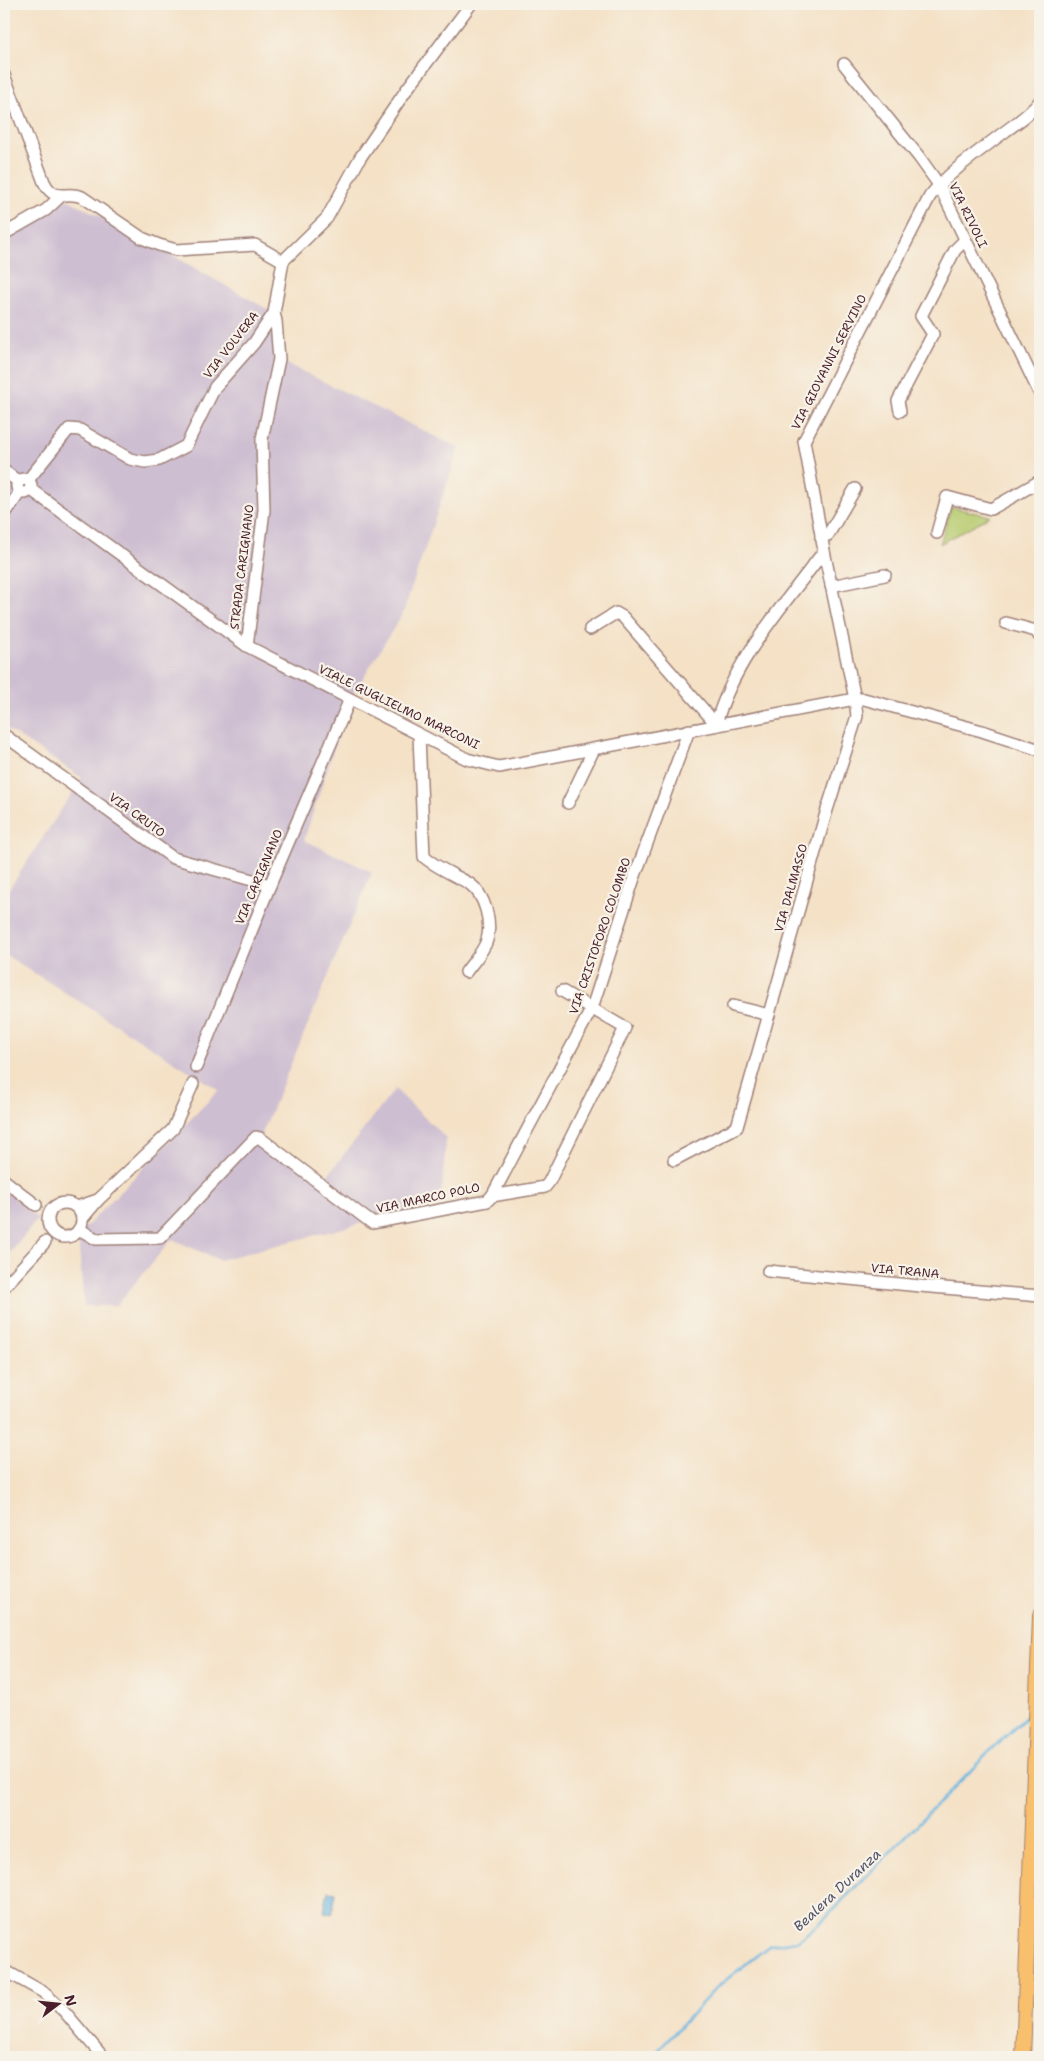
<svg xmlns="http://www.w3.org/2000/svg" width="1044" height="2061" font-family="'Shantell Sans',sans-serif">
	<rect width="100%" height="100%" fill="#f7f3e8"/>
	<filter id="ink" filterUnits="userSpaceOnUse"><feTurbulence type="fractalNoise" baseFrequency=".02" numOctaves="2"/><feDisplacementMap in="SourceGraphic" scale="10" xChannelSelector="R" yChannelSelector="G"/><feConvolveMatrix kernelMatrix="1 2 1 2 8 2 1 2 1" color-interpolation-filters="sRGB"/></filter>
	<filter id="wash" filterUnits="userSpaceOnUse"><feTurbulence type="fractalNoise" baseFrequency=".0096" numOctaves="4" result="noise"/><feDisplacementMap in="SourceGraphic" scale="20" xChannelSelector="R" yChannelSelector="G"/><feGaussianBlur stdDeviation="1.12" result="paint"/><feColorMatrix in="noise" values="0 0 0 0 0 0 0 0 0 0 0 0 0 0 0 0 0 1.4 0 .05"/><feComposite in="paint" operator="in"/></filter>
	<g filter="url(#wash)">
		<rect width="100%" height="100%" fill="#f4e1c6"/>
		<g fill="#cebed1">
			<path d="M 61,196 L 142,238 L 274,313 L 279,360 L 459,448 L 403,613 L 350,699 L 304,840 L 372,872 L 260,1138 L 324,1180 L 395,1089 L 446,1138 L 441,1203 L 219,1260 L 172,1239 L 116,1306 L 84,1306 L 78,1235 L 219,1090 L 4,954 L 4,897 L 82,778 L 4,727 L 4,234 Z"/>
			<path d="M 4,1189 L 38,1219 L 4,1260 Z"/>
		</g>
		<path fill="#b7cc70" stroke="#80764e" d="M 951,507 L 990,516 L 940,544 Z"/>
		<path fill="#67b6e1" stroke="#586a86" d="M 328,1891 L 336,1892 L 332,1914 L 324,1912 Z"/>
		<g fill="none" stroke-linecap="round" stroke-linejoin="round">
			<path stroke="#67b6e1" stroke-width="2.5" d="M 647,2057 L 654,2054 L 717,1987 L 770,1945 L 797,1941 L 819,1924 L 994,1747 L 1028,1715"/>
		</g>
	</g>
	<g filter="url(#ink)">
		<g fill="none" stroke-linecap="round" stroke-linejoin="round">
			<g stroke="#9f8078" stroke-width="14">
				<g id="minor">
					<path d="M 844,64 L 919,157 L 939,185 L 1040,394"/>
					<path d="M 4,75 L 44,182 C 55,204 66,190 82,197 L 142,238 L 159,245 L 176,250 L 255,245 L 283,261"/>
					<path d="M 4,234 L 46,210 L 61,196"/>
					<path d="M 900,411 L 898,401 L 933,334 L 921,316 L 955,250 L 964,241"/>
					<path d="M 4,471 L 19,482"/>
					<circle cx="24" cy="486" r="7"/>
					<path d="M 28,480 L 69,429 L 80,430 L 130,459 L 145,462 L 159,460 L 186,446 L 215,387 L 254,343 L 274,313 L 283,261 L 327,218 L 360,158 L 407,89 L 471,4"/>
					<path d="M 30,489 L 247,646 L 467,759 L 499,767 L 855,699 L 864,699 L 982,731 L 1040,750"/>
					<path d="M 4,515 L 20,492"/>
					<path d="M 937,533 L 947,497 L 991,509 L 1040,481"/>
					<path d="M 821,537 L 828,535 L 855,489"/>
					<path d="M 831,586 L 885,575"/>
					<path d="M 1006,623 L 1036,631 L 1040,637"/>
					<path d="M 590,629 L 616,613 L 623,617 L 716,724"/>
					<path d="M 247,646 L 264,510 L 262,439 L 279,359 L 276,321 L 274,313"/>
					<path d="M 716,724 C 734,659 784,605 824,551 L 804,441 L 930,196 C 949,172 978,152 1003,133 C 1016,123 1031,114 1040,101"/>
					<path d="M 4,735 L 173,858 L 270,885"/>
					<path d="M 419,735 L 424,857 C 437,868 455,875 470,884 C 485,895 492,922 487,940 C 484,951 473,962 466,972"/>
					<path d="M 568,803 L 594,749"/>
					<path d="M 733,1006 L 769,1015"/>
					<path d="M 196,1067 L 270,885 L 350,699"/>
					<path d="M 674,1160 L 737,1127 L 826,813 L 857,716 L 855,699 L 824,551"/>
					<path d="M 4,1180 L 36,1205"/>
					<path d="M 492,1196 L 592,1008 L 633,881 L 689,730"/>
					<path d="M 98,1200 L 173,1129 L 193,1084"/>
					<circle cx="65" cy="1220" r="17"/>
					<path d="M 77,1207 L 98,1200 L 82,1219"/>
					<path d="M 79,1229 L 96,1239 L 160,1238 L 256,1137 L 260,1138 L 372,1223 L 487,1201 L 492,1196 L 545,1187 L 549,1182 L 625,1028 L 562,991"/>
					<path d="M 768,1271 L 920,1286 L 1040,1296"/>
					<path d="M 4,1287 L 45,1242"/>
					<path d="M 4,1970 L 43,1992 L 64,2011 L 103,2057"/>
				</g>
			</g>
			<g stroke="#9f8078" stroke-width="16">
				<path id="major" d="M 1023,2057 L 1040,1616"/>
			</g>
			<use href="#minor" stroke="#fff" stroke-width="11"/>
			<use href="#major" stroke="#f8bf6c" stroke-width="14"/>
		</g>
	</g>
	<g text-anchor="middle" stroke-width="4.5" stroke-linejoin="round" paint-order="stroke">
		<g font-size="12" fill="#4a1f2b" stroke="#f7f3e8">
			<text transform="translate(968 215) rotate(64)" y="4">VIA RIVOLI</text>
			<text transform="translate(231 345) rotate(-52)" y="4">VIA VOLVERA</text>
			<text transform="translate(829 362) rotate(-63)" y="4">VIA GIOVANNI SERVINO</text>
			<text transform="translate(242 567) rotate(-83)" y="4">STRADA CARIGNANO</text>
			<text transform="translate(399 707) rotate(26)" y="4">VIALE GUGLIELMO MARCONI</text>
			<text transform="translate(137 815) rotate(36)" y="4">VIA CRUTO</text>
			<text transform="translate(259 877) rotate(-67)" y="4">VIA CARIGNANO</text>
			<text transform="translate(791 888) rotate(-74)" y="4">VIA DALMASSO</text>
			<text transform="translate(600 936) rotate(-71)" y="4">VIA CRISTOFORO COLOMBO</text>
			<text transform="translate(428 1198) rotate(-12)" y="4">VIA MARCO POLO</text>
			<text transform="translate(905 1271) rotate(5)" y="4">VIA TRANA</text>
		</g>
		<g font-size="14" font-style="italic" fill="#54546b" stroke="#f7f3e8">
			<text transform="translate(837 1890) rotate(-43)" y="5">Bealera Duranza</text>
		</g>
	</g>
	<rect width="1044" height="2061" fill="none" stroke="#f7f3e8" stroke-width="20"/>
	<g transform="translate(58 2004) rotate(74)" stroke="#f7f3e8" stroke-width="4" paint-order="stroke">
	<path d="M0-4L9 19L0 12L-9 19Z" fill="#4a1f2b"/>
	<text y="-8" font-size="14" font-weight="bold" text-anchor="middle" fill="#4a1f2b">N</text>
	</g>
</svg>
